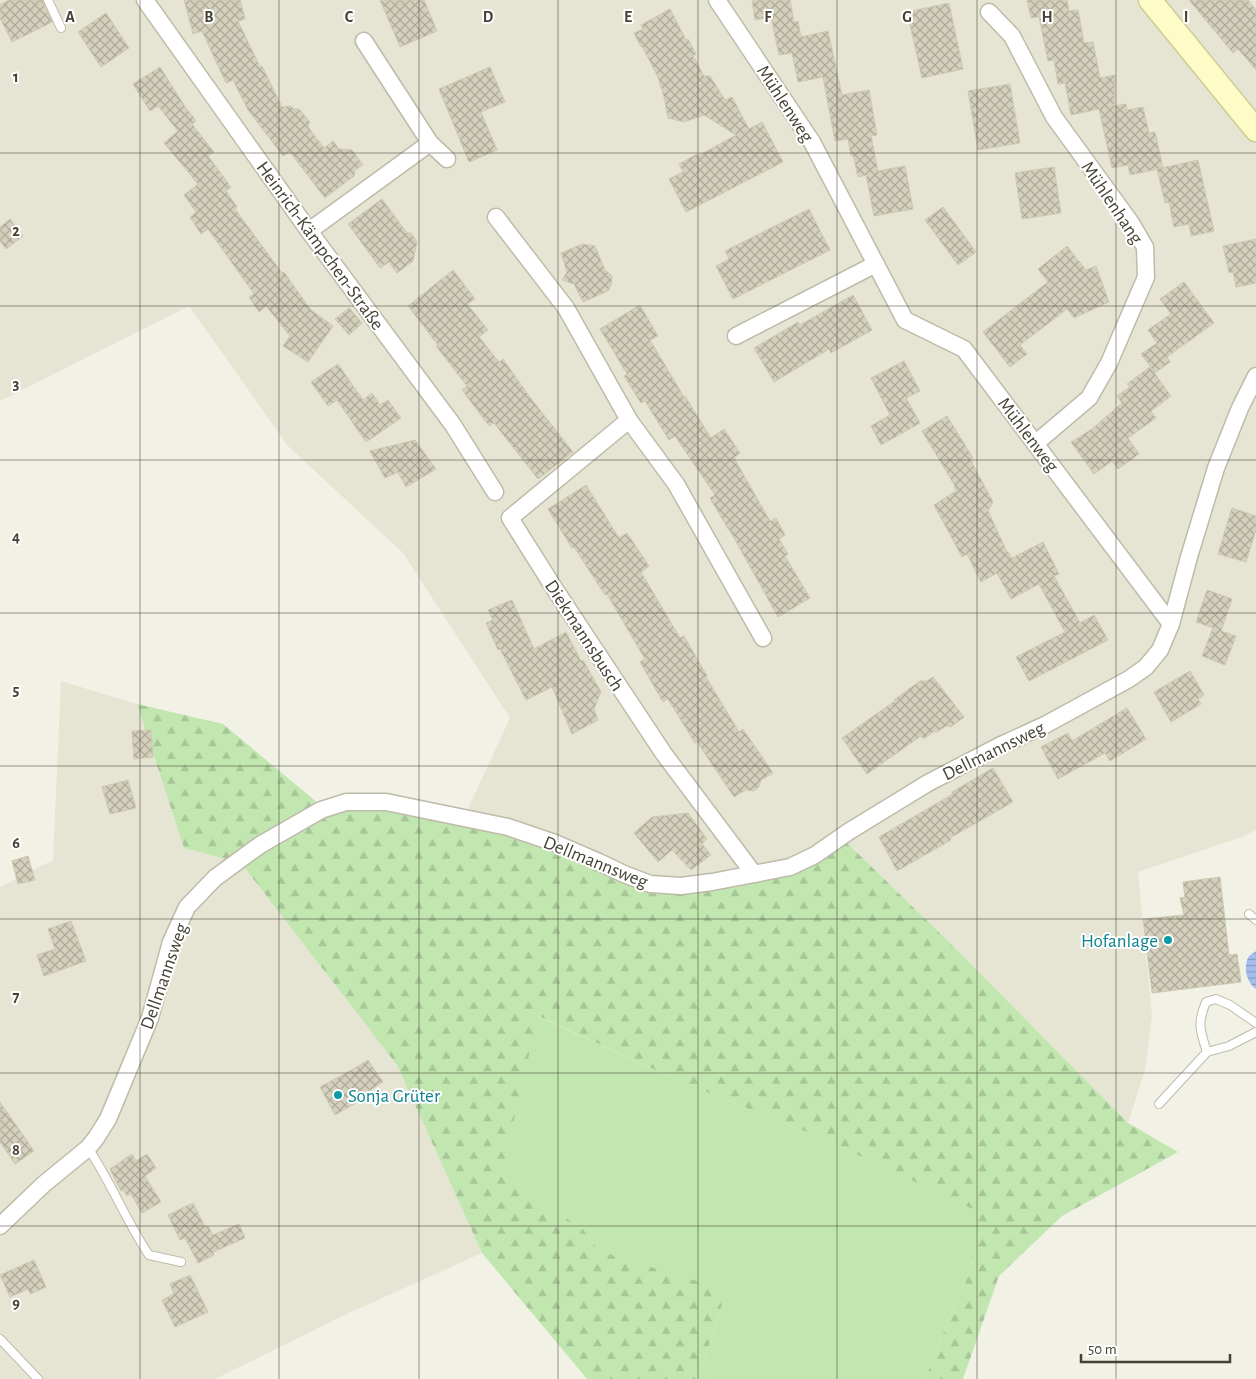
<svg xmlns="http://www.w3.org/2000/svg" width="1256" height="1379" font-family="'Alegreya Sans',sans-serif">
	<defs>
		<pattern id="forest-firs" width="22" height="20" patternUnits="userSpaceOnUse" patternTransform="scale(1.25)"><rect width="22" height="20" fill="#c1e6b0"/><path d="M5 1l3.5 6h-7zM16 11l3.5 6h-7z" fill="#a7c698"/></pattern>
		<pattern id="water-rules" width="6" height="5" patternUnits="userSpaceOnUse" patternTransform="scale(1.25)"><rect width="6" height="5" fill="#a4beee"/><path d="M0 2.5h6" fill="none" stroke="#879cc2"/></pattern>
		<pattern id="building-cross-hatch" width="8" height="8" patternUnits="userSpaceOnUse" patternTransform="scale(1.25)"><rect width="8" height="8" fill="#d4d0bc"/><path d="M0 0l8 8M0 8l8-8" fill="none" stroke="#aeaa9a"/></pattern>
	</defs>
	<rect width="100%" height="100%" fill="#f2f1e6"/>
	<g fill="#e6e5d4">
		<path d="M 0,0 L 1256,0 L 1256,830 L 1242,837 L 1138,872 L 1152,1015 L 1145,1070 L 1128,1123 L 953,946 L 840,836 L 790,866 L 651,881 L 465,815 L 510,718 L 403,553 L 288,446 L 189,306 L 0,401 Z"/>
		<path d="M 61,681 L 137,704 L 184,848 L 241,863 L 397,1065 L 482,1253 L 349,1313 L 215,1379 L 0,1379 L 0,887 L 53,860 Z"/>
	</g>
	<path fill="#c1e6b0" d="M 537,1016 L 684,1083 L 817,1136 L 978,1211 L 971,1268 L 935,1352 L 926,1379 L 708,1379 L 702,1367 L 722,1305 L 598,1249 L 583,1229 L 501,1175 Z"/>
	<path fill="url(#forest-firs)" d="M 137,704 L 223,724 L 319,804 L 347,807 L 388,807 L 507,830 L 651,886 L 754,875 L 841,837 L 953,946 L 1128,1123 L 1178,1152 L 1062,1216 L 999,1276 L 963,1379 L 926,1379 L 935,1352 L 971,1268 L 977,1211 L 817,1136 L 684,1083 L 538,1016 L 501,1175 L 583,1229 L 598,1249 L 617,1257 L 707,1284 L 722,1305 L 702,1367 L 708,1379 L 587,1379 L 482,1253 L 397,1065 L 241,863 L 184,848 Z"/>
	<path fill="url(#water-rules)" d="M 1256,951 L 1256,989 C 1246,982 1243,966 1249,956 C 1251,954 1254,953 1256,951 Z"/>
	<g fill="url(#building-cross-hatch)" stroke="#cec9af">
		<path d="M 9,0 L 42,0 L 52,22 L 12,42 L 0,18 L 0,5 Z"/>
		<path d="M 184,0 L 240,0 L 245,19 L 238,21 L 260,67 L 262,66 L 282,107 L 291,106 L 294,109 L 299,109 L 310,122 L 308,127 L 324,148 L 333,141 L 339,149 L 352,150 L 363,165 L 355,170 L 354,176 L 325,198 L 290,152 L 283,156 L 248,110 L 233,80 L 226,83 L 202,31 L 193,34 Z"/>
		<path d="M 380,0 L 424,0 L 437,31 L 400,47 Z"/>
		<path d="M 752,0 L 790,0 L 794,22 L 798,21 L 801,37 L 828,31 L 842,95 L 869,90 L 877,135 L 871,136 L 878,171 L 905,166 L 913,209 L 874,216 L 866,175 L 858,177 L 853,155 L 851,156 L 848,139 L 835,141 L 823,77 L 798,82 L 792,53 L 779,55 L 771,17 L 755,20 Z"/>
		<path d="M 1027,0 L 1067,0 L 1069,11 L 1078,10 L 1084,43 L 1093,42 L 1100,78 L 1115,75 L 1114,106 L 1126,104 L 1127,110 L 1143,107 L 1149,133 L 1155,132 L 1163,168 L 1130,175 L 1128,165 L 1112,168 L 1099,109 L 1071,115 L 1065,83 L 1058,84 L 1054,60 L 1048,61 L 1039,17 L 1031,18 Z"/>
		<path d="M 1189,0 L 1248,0 L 1256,10 L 1256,70 L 1238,49 L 1233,53 Z"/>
		<path d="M 949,3 L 963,69 L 922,78 L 907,12 Z"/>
		<path d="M 670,9 L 686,40 L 688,39 L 696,54 L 693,56 L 704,76 L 710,76 L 725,100 L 732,97 L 749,129 L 762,122 L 783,162 L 686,212 L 669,179 L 683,172 L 679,164 L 697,154 L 698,156 L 736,135 L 704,115 L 684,122 L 668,118 L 664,97 L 658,77 L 642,46 L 641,47 L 634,33 L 643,29 L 641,25 Z"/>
		<path d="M 106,13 L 129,48 L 101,67 L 78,32 Z"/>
		<path d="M 160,67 L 184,105 L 196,121 L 192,124 L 214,152 L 208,156 L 231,187 L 226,191 L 237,207 L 235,209 L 282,273 L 284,272 L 310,309 L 333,326 L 308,362 L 283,346 L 290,336 L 266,306 L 259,312 L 249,297 L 254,294 L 208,229 L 201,234 L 190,217 L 196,212 L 184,195 L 198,184 L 164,143 L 178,131 L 158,106 L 150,111 L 133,84 Z"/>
		<path d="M 490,67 L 505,102 L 481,112 L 497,150 L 469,162 L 439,89 Z"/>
		<path d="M 1010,84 L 1020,143 L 978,150 L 968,91 Z"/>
		<path d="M 1198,160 L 1214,231 L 1191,236 L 1189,224 L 1174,227 L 1169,202 L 1165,203 L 1157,169 Z"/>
		<path d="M 1054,167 L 1061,213 L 1022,219 L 1015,173 Z"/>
		<path d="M 382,199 L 407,233 L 411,233 L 417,242 L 413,261 L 397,273 L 389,262 L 380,268 L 348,224 Z"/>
		<path d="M 943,207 L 976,252 L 958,265 L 925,220 Z"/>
		<path d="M 809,209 L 830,250 L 733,299 L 716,266 L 729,259 L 725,251 Z"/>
		<path d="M 10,219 L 23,236 L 6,249 L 0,241 L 0,227 Z"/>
		<path d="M 1256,239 L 1256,283 L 1236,287 L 1233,272 L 1229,273 L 1223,246 Z"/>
		<path d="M 582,244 L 595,246 L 605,270 L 612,276 L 611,285 L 608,291 L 583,302 L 574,284 L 562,280 L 567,272 L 561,253 Z"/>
		<path d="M 1067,246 L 1086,270 L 1096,266 L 1109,302 L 1074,318 L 1067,309 L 1020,345 L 1027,354 L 1010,367 L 983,332 L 1048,282 L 1038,269 Z"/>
		<path d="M 453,270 L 475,299 L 467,304 L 488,330 L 479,337 L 499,362 L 503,359 L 529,396 L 573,452 L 538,479 L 494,423 L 489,426 L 462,390 L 467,386 L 436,346 L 438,345 L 408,306 Z"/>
		<path d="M 1184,282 L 1214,323 L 1167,357 L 1170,362 L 1155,373 L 1141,354 L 1157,343 L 1148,330 L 1171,314 L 1160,299 Z"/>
		<path d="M 853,295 L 872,330 L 831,353 L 829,349 L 774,382 L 754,348 L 798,322 L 800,325 Z"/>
		<path d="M 640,305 L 658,336 L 650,340 L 684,397 L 685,396 L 711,438 L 724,429 L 740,453 L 734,458 L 770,521 L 776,518 L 785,535 L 779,539 L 788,554 L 785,556 L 810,598 L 778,617 L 729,529 L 728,529 L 710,498 L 715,495 L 675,436 L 669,440 L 645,401 L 641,403 L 624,376 L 627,374 L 600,329 Z"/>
		<path d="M 349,308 L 362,323 L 349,335 L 335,319 Z"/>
		<path d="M 904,361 L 920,391 L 906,398 L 920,423 L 881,445 L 871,426 L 890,415 L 871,378 Z"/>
		<path d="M 338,364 L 363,400 L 372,393 L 380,405 L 388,400 L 401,418 L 366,442 L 337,400 L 328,406 L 311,382 Z"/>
		<path d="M 1150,367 L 1171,396 L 1151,411 L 1156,418 L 1128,438 L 1139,454 L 1118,469 L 1112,461 L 1094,474 L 1071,442 L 1092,429 L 1122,403 L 1117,396 L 1130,387 L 1127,384 Z"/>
		<path d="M 947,416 L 973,458 L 970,459 L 993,502 L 988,511 L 1007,552 L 1008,552 L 1012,558 L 1043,542 L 1059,574 L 1054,576 L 1080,623 L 1094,615 L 1108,640 L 1029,681 L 1016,657 L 1065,632 L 1039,584 L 1011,599 L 997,573 L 981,582 L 967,554 L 962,557 L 934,505 L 956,491 L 954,486 L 955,486 L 922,431 Z"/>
		<path d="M 415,440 L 436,469 L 406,487 L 398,472 L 385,478 L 370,451 Z"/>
		<path d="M 586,485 L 619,538 L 627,533 L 649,566 L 641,572 L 680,638 L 684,636 L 707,676 L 706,677 L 739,732 L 743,729 L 773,773 L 761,780 L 759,787 L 754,791 L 746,790 L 734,797 L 697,742 L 695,743 L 668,699 L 663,702 L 640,662 L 645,659 L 607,594 L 605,595 L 574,547 L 572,548 L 548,509 Z"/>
		<path d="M 1232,508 L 1256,516 L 1256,530 L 1246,562 L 1218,554 Z"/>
		<path d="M 1207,590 L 1232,599 L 1221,631 L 1236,636 L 1225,665 L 1202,656 L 1213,628 L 1196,622 Z"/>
		<path d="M 512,600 L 534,649 L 566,632 L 581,661 L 583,660 L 601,692 L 594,709 L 598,720 L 572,734 L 552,687 L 526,700 L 500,649 L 498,650 L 486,623 L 493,620 L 488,610 Z"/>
		<path d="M 1190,671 L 1204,695 L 1198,699 L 1201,704 L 1171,722 L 1154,692 Z"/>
		<path d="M 933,677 L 964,717 L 951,727 L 946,726 L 937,732 L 933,732 L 924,739 L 921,736 L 867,774 L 842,738 L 895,701 L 894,700 L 920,681 L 927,681 Z"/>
		<path d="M 1127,708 L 1146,739 L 1110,761 L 1105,753 L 1058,779 L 1041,747 L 1068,733 L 1072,741 Z"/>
		<path d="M 151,730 L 153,757 L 134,759 L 132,731 Z"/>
		<path d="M 993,768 L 1013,802 L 950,838 L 951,840 L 897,871 L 879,837 L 953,794 L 952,792 Z"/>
		<path d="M 128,780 L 136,808 L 110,814 L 102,787 Z"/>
		<path d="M 688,813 L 707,839 L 702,844 L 711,855 L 691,870 L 672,850 L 658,862 L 634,833 L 652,817 Z"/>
		<path d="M 28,856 L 35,880 L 18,884 L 12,861 Z"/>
		<path d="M 1220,877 L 1229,955 L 1237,954 L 1241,982 L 1152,993 L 1143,919 L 1184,915 L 1180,898 L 1185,897 L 1183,882 Z"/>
		<path d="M 71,921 L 86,961 L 44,976 L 37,955 L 55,949 L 48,929 Z"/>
		<path d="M 368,1060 L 383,1082 L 355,1100 L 356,1103 L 335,1115 L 320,1087 L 355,1068 Z"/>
		<path d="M 0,1102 L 34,1151 L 15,1164 L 0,1142 Z"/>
		<path d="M 132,1154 L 136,1161 L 147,1154 L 156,1168 L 145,1176 L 161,1202 L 142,1213 L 131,1194 L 127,1196 L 123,1190 L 121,1191 L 110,1169 Z"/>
		<path d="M 193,1203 L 205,1227 L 208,1226 L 213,1235 L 239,1224 L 245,1238 L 213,1252 L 214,1255 L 198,1263 L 185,1238 L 180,1240 L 168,1215 Z"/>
		<path d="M 34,1260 L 46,1287 L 30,1294 L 28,1289 L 10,1297 L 0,1275 Z"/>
		<path d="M 190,1275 L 208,1312 L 175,1327 L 162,1300 L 174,1294 L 170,1284 Z"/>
	</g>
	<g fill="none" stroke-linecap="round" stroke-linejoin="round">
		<g stroke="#bebba9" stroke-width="10">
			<g id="lane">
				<path d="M 48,0 L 61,28"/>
				<path d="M 1249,914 L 1256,920"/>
				<path d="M 1207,1052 C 1200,1031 1197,1023 1206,1002 L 1216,999 L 1230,1005 L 1256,1023"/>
				<path d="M 1159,1104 L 1207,1052 L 1229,1046 L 1256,1032"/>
				<path d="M 88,1148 C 111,1182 126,1221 149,1255 L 181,1262"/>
				<path d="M 0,1339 L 38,1379"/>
			</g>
		</g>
		<g stroke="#bebba9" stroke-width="19">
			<g id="street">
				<path d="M 145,0 L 309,231 L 453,425 L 495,492"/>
				<path d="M 717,0 L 812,142 L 905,320 L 964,349 L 1171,624"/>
				<path d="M 989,12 L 1012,36 L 1054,117 L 1131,223 L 1145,247 L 1146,277 L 1109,363 L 1089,398 L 1036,443"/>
				<path d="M 364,41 L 430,143 L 447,159"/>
				<path d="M 496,217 L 566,308 L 629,420 L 676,484 L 763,638"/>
				<path d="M 309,231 L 430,143"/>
				<path d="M 736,336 L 876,264"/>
				<path d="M 629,420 L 510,518 L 556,591 L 664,754 L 754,874"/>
				<path d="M 0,1226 L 44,1184 L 88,1148 L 96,1138 L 108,1119 L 150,1018 L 171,942 L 187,907 L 215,878 L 260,845 L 321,810 L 346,802 L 386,802 L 508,827 L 555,843 L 599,862 L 624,874 L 650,884 L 681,886 L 712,882 L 790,867 L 815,855 L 848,832 L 928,783 L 999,746 L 1045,725 L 1129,679 L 1146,667 L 1160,650 L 1171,624 L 1189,557 L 1216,468 L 1240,408 L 1256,376"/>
			</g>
		</g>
		<g stroke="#cecc94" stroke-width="25">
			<path id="secondary" d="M 1150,0 L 1256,130"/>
		</g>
		<use href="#lane" stroke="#fff" stroke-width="8"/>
		<use href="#street" stroke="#fff" stroke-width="16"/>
		<use href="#secondary" stroke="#fdfcc6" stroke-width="22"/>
	</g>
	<path fill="none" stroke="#454235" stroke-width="1" stroke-opacity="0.55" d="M 140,0 L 140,1379M 279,0 L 279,1379M 419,0 L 419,1379M 558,0 L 558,1379M 698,0 L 698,1379M 837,0 L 837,1379M 977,0 L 977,1379M 1116,0 L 1116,1379M 0,153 L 1256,153M 0,306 L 1256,306M 0,460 L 1256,460M 0,613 L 1256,613M 0,766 L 1256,766M 0,919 L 1256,919M 0,1073 L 1256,1073M 0,1226 L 1256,1226"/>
	<g fill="#0f9aa8" stroke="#fff" stroke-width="2">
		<circle cx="1168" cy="940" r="5"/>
		<circle cx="338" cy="1095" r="5"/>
	</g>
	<g text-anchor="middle" stroke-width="4" stroke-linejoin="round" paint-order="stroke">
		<g font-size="19" fill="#454235" stroke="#fff">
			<text transform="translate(786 103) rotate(57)" y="7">Mühlenweg</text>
			<text transform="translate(1113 202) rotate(56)" y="7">Mühlenhang</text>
			<text transform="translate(321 245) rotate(54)" y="7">Heinrich-Kämpchen-Straße</text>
			<text transform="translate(1029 434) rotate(53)" y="7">Mühlenweg</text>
			<text transform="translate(585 635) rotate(57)" y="7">Diekmannsbusch</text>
			<text transform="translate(993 750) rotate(-26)" y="7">Dellmannsweg</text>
			<text transform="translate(596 861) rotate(22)" y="7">Dellmannsweg</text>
			<text transform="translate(163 976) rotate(-71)" y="7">Dellmannsweg</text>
		</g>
		<g font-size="19" fill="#0d838f" stroke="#fff" text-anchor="end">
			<text x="1158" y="947">Hofanlage</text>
			<text x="348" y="1102" text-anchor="start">Sonja Grüter</text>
		</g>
	</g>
	<g font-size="16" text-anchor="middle" font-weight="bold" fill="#454235" stroke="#fff" stroke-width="4" stroke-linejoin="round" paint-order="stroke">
		<text x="70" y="22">A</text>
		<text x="209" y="22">B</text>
		<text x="349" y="22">C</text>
		<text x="488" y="22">D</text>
		<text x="628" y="22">E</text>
		<text x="768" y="22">F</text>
		<text x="907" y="22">G</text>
		<text x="1047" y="22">H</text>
		<text x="1186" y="22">I</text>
		<text x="16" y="82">1</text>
		<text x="16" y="236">2</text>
		<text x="16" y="389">3</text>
		<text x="16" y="542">4</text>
		<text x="16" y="695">5</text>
		<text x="16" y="848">6</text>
		<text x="16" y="1002">7</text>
		<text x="16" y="1155">8</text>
		<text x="16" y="1308">9</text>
	</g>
	<path d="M1081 1354v8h149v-8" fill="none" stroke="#454235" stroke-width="2.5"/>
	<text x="1088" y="1354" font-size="15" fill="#454235" stroke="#ffffff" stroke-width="4" paint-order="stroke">50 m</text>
</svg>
